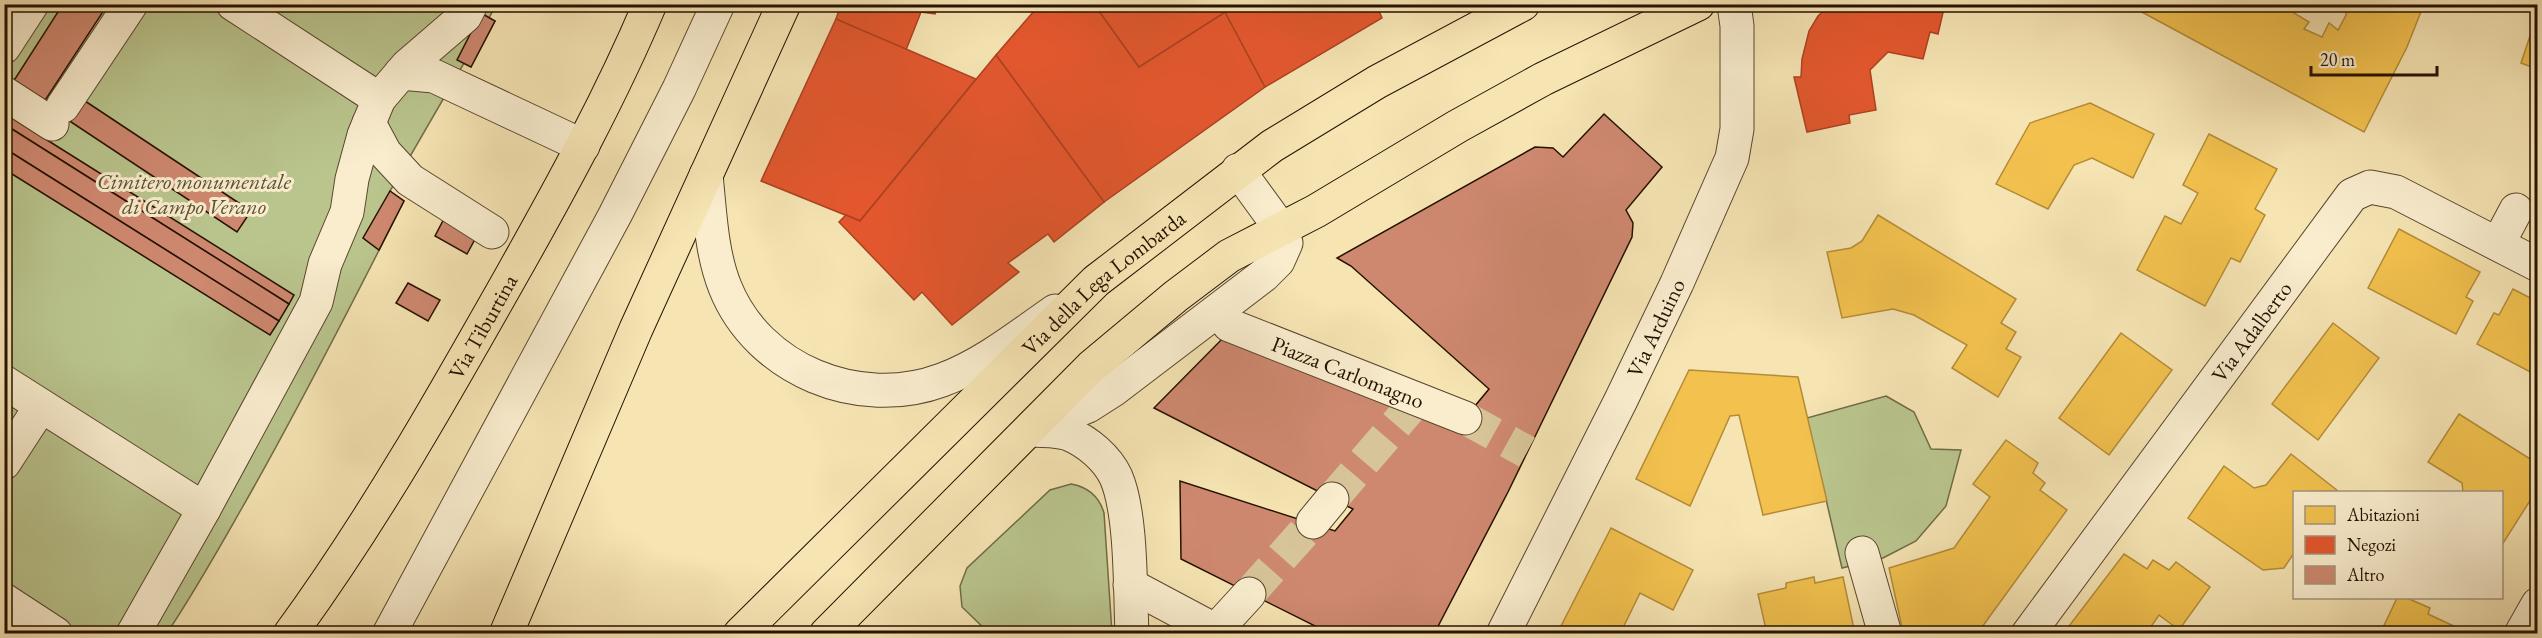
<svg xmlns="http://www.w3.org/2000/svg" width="2542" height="638" font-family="'EB Garamond',serif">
	<rect width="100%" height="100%" fill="#f6e4b3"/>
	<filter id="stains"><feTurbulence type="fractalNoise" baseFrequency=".00333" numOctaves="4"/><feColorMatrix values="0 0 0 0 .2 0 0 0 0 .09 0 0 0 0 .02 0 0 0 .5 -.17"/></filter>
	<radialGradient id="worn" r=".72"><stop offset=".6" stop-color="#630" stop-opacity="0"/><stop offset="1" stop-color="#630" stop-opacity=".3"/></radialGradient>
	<g fill="#bac58e" stroke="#706b47" stroke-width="1.5">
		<path d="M 4,5 L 496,5 L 489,18 L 495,21 L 471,67 L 464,63 L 390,191 L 404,201 C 352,304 299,408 242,508 C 218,550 194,593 167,633 L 5,633 Z"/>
		<path d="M 1886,396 L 1914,412 L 1931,449 L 1961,450 L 1946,506 L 1916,541 L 1883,558 L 1842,568 L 1807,418 Z"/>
		<path d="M 1071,484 C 1088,487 1099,496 1104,513 L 1112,633 L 989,633 L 962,607 L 960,586 L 967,568 L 1050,490 Z"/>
	</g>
	<g fill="#f2c14e" stroke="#b48c37" stroke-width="1.5">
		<path d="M 2127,4 L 2279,4 L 2309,22 L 2304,29 L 2322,37 L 2329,23 L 2338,30 L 2346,15 L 2346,4 L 2424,4 L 2407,47 L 2364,132 Z"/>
		<path d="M 2538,4 L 2538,69 L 2537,69 L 2521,63 L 2534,24 Z"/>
		<path d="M 2090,103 L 2154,134 L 2133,178 L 2092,158 L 2074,165 L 2048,209 L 1996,184 L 2030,123 Z"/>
		<path d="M 2209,134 L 2277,169 L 2255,209 L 2265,215 L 2240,262 L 2231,258 L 2205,306 L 2137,270 L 2165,216 L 2181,224 L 2198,193 L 2183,185 Z"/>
		<path d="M 1878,215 L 2016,299 L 2001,323 L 2016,332 L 2006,349 L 2021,357 L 1998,397 L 1952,368 L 1967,345 L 1914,315 L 1893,309 L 1842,318 L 1827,252 L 1851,248 L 1862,241 Z"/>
		<path d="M 2399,229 L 2480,272 L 2466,297 L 2473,301 L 2456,334 L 2368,288 Z"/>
		<path d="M 2513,289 L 2538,302 L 2538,376 L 2477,344 L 2494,313 L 2499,315 Z"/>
		<path d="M 2333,323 L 2379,358 L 2318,440 L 2272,404 Z"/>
		<path d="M 2121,333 L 2172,370 L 2109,455 L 2059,418 Z"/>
		<path d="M 1689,370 L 1798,377 L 1827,501 L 1763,515 L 1739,415 L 1730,416 L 1690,506 L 1636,479 Z"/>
		<path d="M 2459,414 L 2535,462 L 2538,488 L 2502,545 L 2502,492 L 2463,492 L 2462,483 L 2428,462 Z"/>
		<path d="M 2006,440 L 2038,463 L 2033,473 L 2045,483 L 2040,490 L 2067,510 L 1977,634 L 1948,634 L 1942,629 L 1927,628 L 1903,632 L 1889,568 L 1954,548 L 1990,497 L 1973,484 Z"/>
		<path d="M 2291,454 L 2338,491 L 2294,492 L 2294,553 L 2284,568 L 2263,570 L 2188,518 L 2224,466 L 2254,488 L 2266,485 Z"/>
		<path d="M 1611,528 L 1693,570 L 1673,610 L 1640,593 L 1620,634 L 1557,634 Z"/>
		<path d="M 2124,554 L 2147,569 L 2153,560 L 2169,570 L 2176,562 L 2210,587 L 2179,630 L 2159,615 L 2146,634 L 2063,634 Z"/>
		<path d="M 1814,577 L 1815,583 L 1843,577 L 1855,634 L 1767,634 L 1758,594 L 1786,588 L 1786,583 Z"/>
		<path d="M 2397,598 L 2407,598 L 2430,608 L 2428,614 L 2460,629 L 2458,634 L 2380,634 Z"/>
	</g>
	<g fill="#e4572e" stroke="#ab4220" stroke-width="1.5">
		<path d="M 841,4 L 939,4 L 935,14 L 921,12 L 906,50 L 836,19 Z"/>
		<path d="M 1040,4 L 1094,4 L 1139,67 L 1225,12 L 1265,87 L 1104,202 L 996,55 Z"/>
		<path d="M 1094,4 L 1376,4 L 1382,18 L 1265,87 L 1225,12 L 1139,67 Z"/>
		<path d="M 1831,4 L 1945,4 L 1938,34 L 1930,32 L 1923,59 L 1888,52 L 1870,70 L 1876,110 L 1849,115 L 1850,123 L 1807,132 L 1794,77 L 1801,77 L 1802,59 L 1809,31 L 1818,16 Z"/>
		<path d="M 836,19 L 976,79 L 860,221 L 761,181 Z"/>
		<path d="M 996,55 L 1104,202 L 1054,242 L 1048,234 L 1008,263 L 1019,272 L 952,325 L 922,292 L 914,300 L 839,222 L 846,215 L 860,221 Z"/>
	</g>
	<g fill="#ce8870" stroke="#251100" stroke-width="1.5">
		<path d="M 63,4 L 108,4 L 44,102 L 13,82 Z"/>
		<path d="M 481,13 L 495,21 L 471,67 L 457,60 Z"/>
		<path d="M 82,99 L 251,211 L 237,232 L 68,120 Z"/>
		<path d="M 4,113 L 294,295 L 289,304 L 4,124 Z"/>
		<path d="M 1604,114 L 1662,167 L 1626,210 L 1633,223 L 1632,237 L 1508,492 L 1434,634 L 1331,634 L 1181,559 L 1180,481 L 1335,531 L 1353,509 L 1154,408 L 1225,336 L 1459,425 L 1489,389 L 1351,266 L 1337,258 L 1535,147 L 1553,148 L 1563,157 Z"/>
		<path d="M 4,124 L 289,304 L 279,321 L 4,148 Z"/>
		<path d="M 4,148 L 279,321 L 270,335 L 4,169 Z"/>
		<path d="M 390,191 L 404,201 L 379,250 L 363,238 Z"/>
		<path d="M 448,211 L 480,230 L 467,254 L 435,236 Z"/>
		<path d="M 408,283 L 440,300 L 428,321 L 396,303 Z"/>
	</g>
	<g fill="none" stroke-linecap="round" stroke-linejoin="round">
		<g stroke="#d7c498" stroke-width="33" stroke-dasharray="33 16" stroke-linecap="butt">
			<path d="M 1465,418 L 1527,452"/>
			<path d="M 1332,499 L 1417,400"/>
			<path d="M 1249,594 L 1313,522"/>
		</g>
		<g stroke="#59462d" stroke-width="35">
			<g id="minor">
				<path d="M 233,4 L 379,99"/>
				<path d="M 4,47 L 32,4"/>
				<path d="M 401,73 L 434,76 L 583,146"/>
				<path d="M 4,93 L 52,124"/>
				<path d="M 63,106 L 131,4"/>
				<path d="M 369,123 L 385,153 L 410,180 L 492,232"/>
				<path d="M 706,175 C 710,212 711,252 725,287 C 758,370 859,411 942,380 C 983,365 1019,336 1055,311"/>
				<path d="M 2498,244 L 2516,210"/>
				<path id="s1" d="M 1229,325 L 1465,418"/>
				<path d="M 4,382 L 204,509"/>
				<path d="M 1030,430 L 1088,406 L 1113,390 L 1264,275 L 1278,261 L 1286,243 L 1281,229 L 1238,170"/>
				<path d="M 1032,430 C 1044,431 1057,430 1069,434 C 1088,442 1107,458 1116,477 C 1132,514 1130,591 1132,634"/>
				<path d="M 4,463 L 41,406"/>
				<path d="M 1313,522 L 1332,499"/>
				<path d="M 1862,553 L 1885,634"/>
				<path d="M 1130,585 L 1222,634"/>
				<path d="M 4,600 L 56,634"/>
				<path d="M 1216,630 L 1249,594"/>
				<path d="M 133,634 L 204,509 L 316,302 L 325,264 L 347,212 L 352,179 L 364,135 L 379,99 L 407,66 L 465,16 L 471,4"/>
				<path d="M 389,634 L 615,215 L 679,89 L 718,4"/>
				<path id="s2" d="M 1503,634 L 1621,400 L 1677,283 L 1732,158 L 1737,129 L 1737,26 L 1734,4"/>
				<path id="s3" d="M 2028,634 L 2352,195 L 2370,187 L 2396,192 L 2538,265"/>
				<path d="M 2521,634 L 2538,604"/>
			</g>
		</g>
		<g stroke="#251100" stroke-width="35">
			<g id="major">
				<path id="s4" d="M 290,634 C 374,519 444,395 514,271 C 563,184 611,96 650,4"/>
				<path d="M 506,634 L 636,329 L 784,4"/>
				<path id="s5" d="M 740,634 L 1096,281 L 1272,146 L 1377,82 L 1523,4"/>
				<path d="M 826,634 L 1091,367 L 1176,296 L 1229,256 L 1316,211 L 1458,126 L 1543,79 L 1698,4"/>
			</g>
		</g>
		<use href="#minor" stroke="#f9edce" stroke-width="33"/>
		<use href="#major" stroke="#f6e4b3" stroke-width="33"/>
	</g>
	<g text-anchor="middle" stroke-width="6" stroke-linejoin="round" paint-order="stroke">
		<g font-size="22" font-style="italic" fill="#595032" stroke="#f9edce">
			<text x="194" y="189">Cimitero monumentale<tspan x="194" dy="25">di Campo Verano</tspan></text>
		</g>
		<g font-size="22" fill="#251100" stroke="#f9edce">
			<text dy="8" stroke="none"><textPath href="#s5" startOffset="506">Via della Lega Lombarda</textPath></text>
			<text dy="8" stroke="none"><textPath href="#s4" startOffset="363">Via Tiburtina</textPath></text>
			<text dy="8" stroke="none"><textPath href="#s2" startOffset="342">Via Arduino</textPath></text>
			<text dy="8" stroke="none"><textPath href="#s3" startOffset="376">Via Adalberto</textPath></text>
			<text dy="8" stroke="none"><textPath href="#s1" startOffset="128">Piazza Carlomagno</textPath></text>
		</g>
	</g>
	<rect width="2542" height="638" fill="none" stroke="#f6e4b3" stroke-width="24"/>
	<rect x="6" y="6" width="2530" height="626" fill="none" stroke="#251100" stroke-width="3"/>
	<rect x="12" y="12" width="2518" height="614" fill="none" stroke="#251100" stroke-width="1.5"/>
	<rect x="2293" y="491" width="210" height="108" fill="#f9edce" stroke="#a4957c" stroke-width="1.5"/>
	<rect x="2305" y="506" width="30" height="18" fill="#f2c14e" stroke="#a4957c" stroke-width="1.5"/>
	<text x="2347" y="521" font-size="18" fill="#251100">Abitazioni</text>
	<rect x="2305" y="536" width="30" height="18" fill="#e4572e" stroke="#a4957c" stroke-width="1.5"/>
	<text x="2347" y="551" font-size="18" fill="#251100">Negozi</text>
	<rect x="2305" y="566" width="30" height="18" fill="#ce8870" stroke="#a4957c" stroke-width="1.5"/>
	<text x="2347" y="581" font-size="18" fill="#251100">Altro</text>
	<path d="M2311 66v9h126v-9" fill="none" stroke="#251100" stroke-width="3"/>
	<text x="2320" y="66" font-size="18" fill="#251100" stroke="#f9edce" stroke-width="4.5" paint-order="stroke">20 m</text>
	<rect width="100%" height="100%" filter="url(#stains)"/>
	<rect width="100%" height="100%" fill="url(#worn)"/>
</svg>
